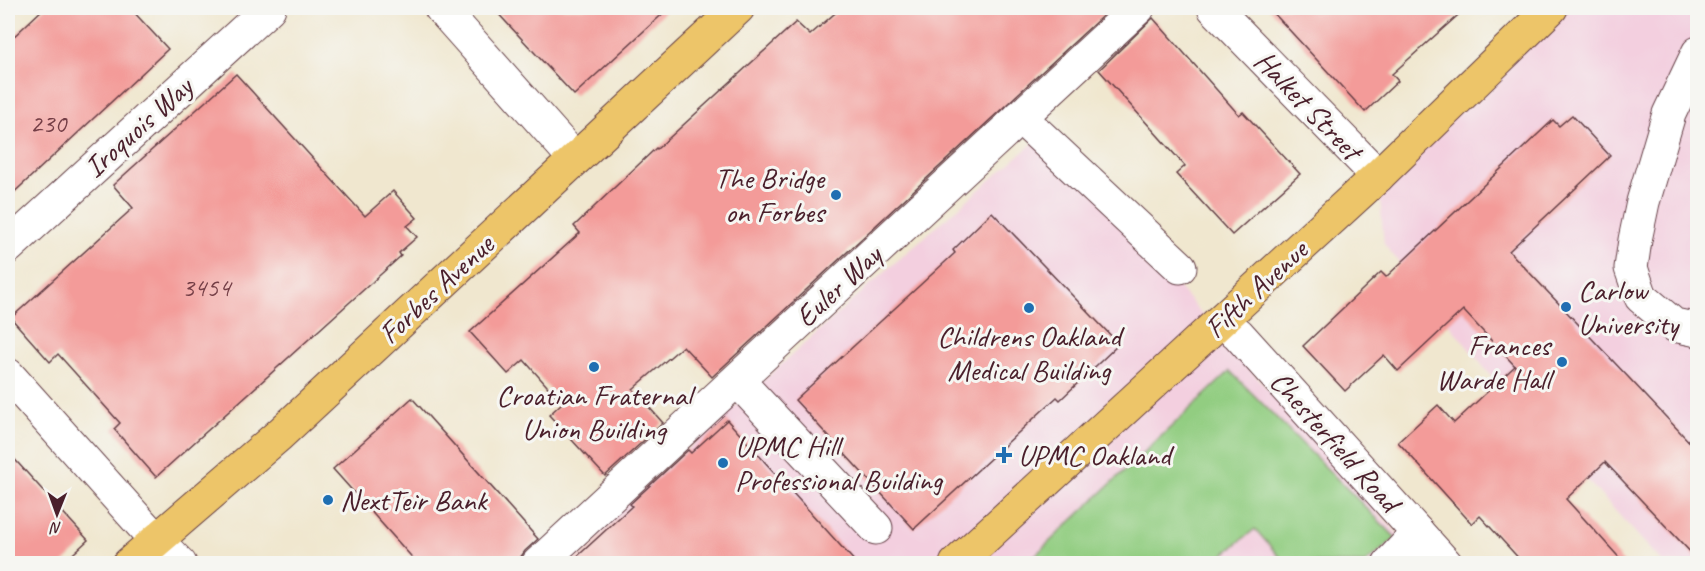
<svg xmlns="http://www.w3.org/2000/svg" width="1705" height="571" font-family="Caveat,sans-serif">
	<rect width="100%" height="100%" fill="#f6f6f2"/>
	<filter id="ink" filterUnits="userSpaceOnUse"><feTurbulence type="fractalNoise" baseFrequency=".0167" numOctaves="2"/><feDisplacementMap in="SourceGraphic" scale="12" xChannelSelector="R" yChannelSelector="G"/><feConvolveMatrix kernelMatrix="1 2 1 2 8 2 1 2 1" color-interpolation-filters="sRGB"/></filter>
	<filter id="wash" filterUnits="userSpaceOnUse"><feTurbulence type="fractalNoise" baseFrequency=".008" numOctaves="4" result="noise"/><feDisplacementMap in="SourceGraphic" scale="24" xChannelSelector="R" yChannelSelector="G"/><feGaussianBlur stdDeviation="1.35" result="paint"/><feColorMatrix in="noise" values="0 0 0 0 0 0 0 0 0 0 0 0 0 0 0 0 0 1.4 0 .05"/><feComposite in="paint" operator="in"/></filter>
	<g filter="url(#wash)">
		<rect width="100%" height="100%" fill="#f0e7cf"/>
		<g fill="#f3cfdf">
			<path d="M 1554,8 L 1697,8 L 1697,563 L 1663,563 L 1487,371 L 1384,244 L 1378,176 Z"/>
			<path d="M 1046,132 L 1229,346 L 1425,564 L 559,564 L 900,258 Z"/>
		</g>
		<path fill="#92cd81" stroke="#6e7656" stroke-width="1.5" d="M 1230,371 L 1396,538 L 1365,563 L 1285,563 L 1255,529 L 1213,563 L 1026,564 Z"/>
		<g id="blocks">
			<g fill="#f39b99">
				<path d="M 44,8 L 130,8 L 168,49 L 8,198 L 8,42 Z"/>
				<path d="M 493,8 L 669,8 L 574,95 Z"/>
				<path d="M 841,8 L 1111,8 L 712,377 L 683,346 L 633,389 L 663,423 L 605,476 L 549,415 L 562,403 L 524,360 L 508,374 L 470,332 L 580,233 L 574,226 L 656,148 L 657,149 L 796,22 L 810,35 Z"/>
				<path d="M 1269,8 L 1466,8 L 1392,74 L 1398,81 L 1365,112 Z"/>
				<path d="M 1153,18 L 1239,115 L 1243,112 L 1300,174 L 1232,235 L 1176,174 L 1185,166 L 1099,70 Z"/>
				<path d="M 236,74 L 365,216 L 393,191 L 417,218 L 407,226 L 417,237 L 399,253 L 401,256 L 156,477 L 114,429 L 120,423 L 58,354 L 50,362 L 11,318 L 133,208 L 113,185 Z"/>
				<path d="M 1572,115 L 1610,156 L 1509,251 L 1698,451 L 1698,560 L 1605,462 L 1566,499 L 1625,564 L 1524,564 L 1480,516 L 1472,524 L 1398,442 L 1438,405 L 1454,423 L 1515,366 L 1463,310 L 1398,371 L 1384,355 L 1345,391 L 1303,346 L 1381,272 L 1386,277 L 1553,120 L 1559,126 Z"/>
				<path d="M 992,212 L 1119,344 L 1060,400 L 1057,397 L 914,529 L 795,400 L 955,253 L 953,250 Z"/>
				<path d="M 412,398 L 538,539 L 525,551 L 520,558 L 520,564 L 418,564 L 333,469 Z"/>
				<path d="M 727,420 L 857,564 L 569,564 L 632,506 L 630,504 L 688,450 L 691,453 Z"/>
				<path d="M 8,452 L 88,540 L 62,564 L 8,564 Z"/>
			</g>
		</g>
	</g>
	<g filter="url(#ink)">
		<use href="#blocks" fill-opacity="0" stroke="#633d44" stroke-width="1.5"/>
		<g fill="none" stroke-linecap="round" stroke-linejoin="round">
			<g stroke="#633d44" stroke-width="35">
				<g id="minor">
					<path d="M 441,8 L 575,159"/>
					<path d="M 1214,8 L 1378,176"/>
					<path d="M 1698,53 L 1669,114 L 1643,202 L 1635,240 L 1631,268 L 1641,297 L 1674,325 L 1698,330"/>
					<path d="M 1020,117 L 1180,267"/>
					<path d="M 8,247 L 269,8"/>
					<path d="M 1222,321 L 1238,334 L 1446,564"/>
					<path d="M 8,375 L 155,539 L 180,564"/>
					<path d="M 737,380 L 876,528"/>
					<path d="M 538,564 L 1138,8"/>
					<path d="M 1389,564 L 1418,533"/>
				</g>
			</g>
			<g stroke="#633d44" stroke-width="35">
				<g id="highway">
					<path d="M 129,564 L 279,435 L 738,8"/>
					<path d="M 956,564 L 1378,176 L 1551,8"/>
				</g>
			</g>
			<use href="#minor" stroke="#fff" stroke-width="33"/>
			<use href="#highway" stroke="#edc569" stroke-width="33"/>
		</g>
	</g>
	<g fill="#1f6fb2" stroke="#f6f6f2" stroke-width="2">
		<circle cx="836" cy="195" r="6"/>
		<circle cx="1566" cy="307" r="6"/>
		<circle cx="1029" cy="308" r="6"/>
		<circle cx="1562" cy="362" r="6"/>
		<circle cx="594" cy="367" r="6"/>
		<path d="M1001 446h6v6h6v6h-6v6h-6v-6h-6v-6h6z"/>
		<circle cx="723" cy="463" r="6"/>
		<circle cx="328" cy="500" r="6"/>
	</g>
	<g text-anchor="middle" stroke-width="6" stroke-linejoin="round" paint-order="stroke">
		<g font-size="27" fill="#743e46">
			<text x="48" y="132">230</text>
			<text x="206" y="296">3454</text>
		</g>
		<g font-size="30" fill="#4a1f2b" stroke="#f6f6f2">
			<text transform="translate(1308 105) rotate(46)" y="10">Halket Street</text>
			<text transform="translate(138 127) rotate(-42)" y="10">Iroquois Way</text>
			<text transform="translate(838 286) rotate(-43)" y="10">Euler Way</text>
			<text transform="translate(436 289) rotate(-43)" y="10">Forbes Avenue</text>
			<text transform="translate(1256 289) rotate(-43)" y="10">Fifth Avenue</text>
			<text transform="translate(1335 441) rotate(48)" y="10">Chesterfield Road</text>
		</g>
		<g font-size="30" fill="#4a1f2b" stroke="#f6f6f2" text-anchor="start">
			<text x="824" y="188" text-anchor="end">The Bridge<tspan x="824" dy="34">on Forbes</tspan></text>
			<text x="1578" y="300">Carlow<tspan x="1578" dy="34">University</tspan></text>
			<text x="1029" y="346" text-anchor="middle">Childrens Oakland<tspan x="1029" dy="34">Medical Building</tspan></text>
			<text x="1550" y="355" text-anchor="end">Frances<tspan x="1550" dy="34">Warde Hall</tspan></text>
			<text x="594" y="405" text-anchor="middle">Croatian Fraternal<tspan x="594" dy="34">Union Building</tspan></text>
			<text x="735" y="456">UPMC Hill<tspan x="735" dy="34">Professional Building</tspan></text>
			<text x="1018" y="465">UPMC Oakland</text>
			<text x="340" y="510">NextTeir Bank</text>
		</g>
	</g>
	<rect width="1705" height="571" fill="none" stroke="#f6f6f2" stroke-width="30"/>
	<g transform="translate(57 514) rotate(181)" stroke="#f6f6f2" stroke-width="4.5" paint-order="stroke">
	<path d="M0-4.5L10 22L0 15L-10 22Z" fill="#4a1f2b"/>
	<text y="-9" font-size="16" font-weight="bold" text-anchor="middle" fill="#4a1f2b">N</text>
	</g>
</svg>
